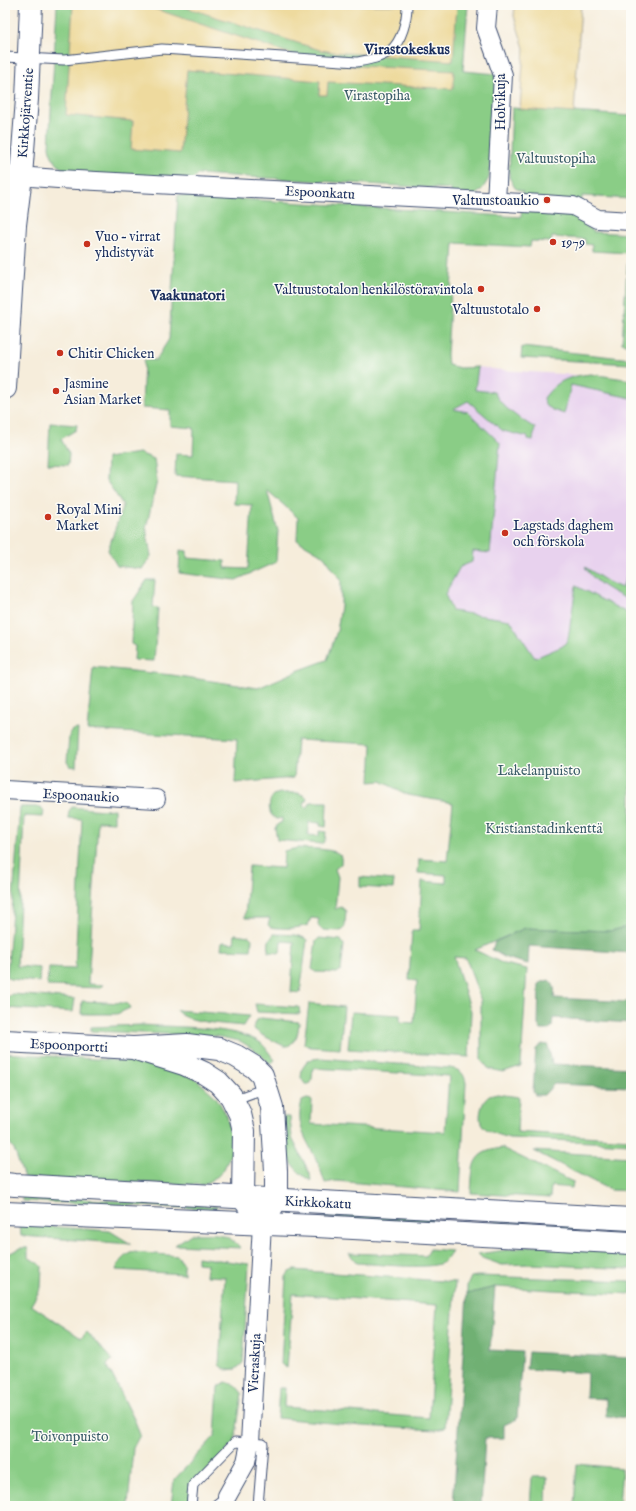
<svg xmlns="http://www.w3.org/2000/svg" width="636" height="1511" font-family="'IM FELL English',serif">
	<rect width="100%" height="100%" fill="#fdfcf7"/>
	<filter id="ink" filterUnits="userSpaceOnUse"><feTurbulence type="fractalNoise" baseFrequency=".025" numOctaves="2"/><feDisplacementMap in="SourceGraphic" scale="8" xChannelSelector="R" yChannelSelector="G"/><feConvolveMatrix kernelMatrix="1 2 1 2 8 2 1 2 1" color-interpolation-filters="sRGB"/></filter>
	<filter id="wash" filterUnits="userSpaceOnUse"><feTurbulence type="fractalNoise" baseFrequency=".012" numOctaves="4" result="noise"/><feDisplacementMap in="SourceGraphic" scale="16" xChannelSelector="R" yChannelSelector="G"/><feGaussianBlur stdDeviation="0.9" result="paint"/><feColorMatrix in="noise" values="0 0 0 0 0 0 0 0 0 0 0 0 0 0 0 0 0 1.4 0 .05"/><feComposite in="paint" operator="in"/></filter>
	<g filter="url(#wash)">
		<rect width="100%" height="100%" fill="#f6eddb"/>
		<path fill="#e8d2ee" d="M 478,367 L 501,370 L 577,375 L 591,374 L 631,380 L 631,659 L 535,658 L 510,620 L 453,611 L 445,594 L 438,418 L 468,401 L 460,368 Z"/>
		<g fill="#8acd86" stroke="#527e72">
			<path d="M 57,5 L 468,5 L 463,71 L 497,74 L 489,178 C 477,200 473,196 451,196 L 451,189 L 198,174 L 191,181 L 72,174 C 59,168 52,161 49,147 Z"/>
			<path d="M 512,108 L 631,116 L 631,199 L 582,196 L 580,221 L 594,232 L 631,234 L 631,345 L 622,343 L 628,253 L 592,251 L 592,245 L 585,244 L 585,239 L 552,237 L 551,242 L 531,241 L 530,247 L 454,243 L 447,355 L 448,365 L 460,368 L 478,367 L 475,390 L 494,392 C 503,409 519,418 535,428 L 533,440 L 528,439 L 528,437 L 503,431 L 468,401 L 453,409 L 468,412 L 500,443 L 490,553 L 473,551 L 472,562 L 460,567 L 445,594 L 452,611 L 510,620 L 535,658 L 563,646 L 568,639 L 576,586 L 631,615 L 631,926 L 610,931 L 525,928 L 475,950 L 504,964 L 527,969 L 521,1066 L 503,1072 L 489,1069 L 481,1059 L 481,1001 L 466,958 L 454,957 L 471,1011 L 469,1057 L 348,1049 L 351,1012 L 400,1015 L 400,1022 L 414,1023 L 417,981 L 409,980 L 412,930 L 419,930 L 422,881 L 446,883 L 446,875 L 418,873 L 419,859 L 447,861 L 453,803 L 408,795 L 381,781 L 370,782 L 372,744 L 297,740 L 294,778 L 235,783 L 237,739 L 87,730 L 93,667 L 172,675 L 258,688 L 297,671 L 327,660 L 337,631 L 341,606 L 341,580 L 324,556 L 297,540 L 298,518 L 267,490 L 278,531 L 276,562 L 236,580 L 179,573 L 180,550 L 187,551 L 187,558 L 225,561 L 225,568 L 248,569 L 252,505 L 234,504 L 235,480 L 175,476 L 176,454 L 193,455 L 194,428 L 170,426 L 170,410 L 142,408 L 144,360 L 156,360 L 169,339 L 178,195 L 521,217 L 523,192 L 515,188 L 509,177 Z"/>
			<path d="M 522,347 L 631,359 L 631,364 L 521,358 Z"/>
			<path d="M 591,374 L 631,380 L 631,398 L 571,385 L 564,414 L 553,410 L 545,405 L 544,398 C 557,380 570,376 591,374 Z"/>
			<path d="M 50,423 L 77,425 L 76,430 L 61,439 L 69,454 L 68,465 L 48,464 Z"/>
			<path d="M 139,453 L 154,459 L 157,481 L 146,528 L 151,556 L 142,569 L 117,566 L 108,550 L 123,505 L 106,480 L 107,458 Z"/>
			<path d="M 631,564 L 631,601 C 613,592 595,584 585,567 L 610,583 L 622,588 Z"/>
			<path d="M 147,580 L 155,580 L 153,607 L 158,608 L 154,661 L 134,660 L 135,646 L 131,644 L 133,601 Z"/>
			<path d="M 78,729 L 76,767 L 70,766 L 67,762 L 69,736 L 72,730 Z"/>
			<path d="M 280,793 L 298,793 L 305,796 L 307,799 L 304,804 L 307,808 L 311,802 L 327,802 L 326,827 L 320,826 L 320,823 L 309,822 L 308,835 L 319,836 L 319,831 L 326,832 C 325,837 326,842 321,844 L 277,840 L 275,828 L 278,824 L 282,822 L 282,818 L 277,819 C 267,815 268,803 273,795 Z"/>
			<path d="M 20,807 L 41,807 L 44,811 L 43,817 L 24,816 L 17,966 L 40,968 L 39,982 L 10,979 L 7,977 Z"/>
			<path d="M 72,807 L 103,810 L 114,809 L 114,822 L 98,821 L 88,984 L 103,985 L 100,988 L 48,986 L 47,982 L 49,968 L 75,969 L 82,819 L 68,818 L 69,811 Z"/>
			<path d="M 298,848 C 307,849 335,848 340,855 C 342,858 341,861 341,864 L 335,869 L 338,877 L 335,909 L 341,907 L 346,911 L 345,926 L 343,930 L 340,931 C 330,930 314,933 319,919 L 311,918 L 308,925 C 296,929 282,929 270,927 L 268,925 L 270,918 L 245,918 L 249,866 L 283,868 L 284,851 Z"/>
			<path d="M 360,877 L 394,880 L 393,889 L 360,887 Z"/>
			<path d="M 235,934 L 249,936 L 252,939 L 251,950 L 221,949 L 222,942 L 234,943 Z"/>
			<path d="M 274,934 C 284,935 299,933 307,940 L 300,993 L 291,992 L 294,942 L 281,941 L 280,953 L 268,952 L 269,941 Z"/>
			<path d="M 319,938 L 341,940 L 344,945 L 341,970 L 337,973 L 315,972 L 312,969 L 316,941 Z"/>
			<path d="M 12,994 L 75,999 L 73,1012 L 5,1008 C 5,1001 5,998 12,994 Z"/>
			<path d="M 82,1001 L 123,1003 L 128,1004 L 130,1008 L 117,1014 L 81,1014 Z"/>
			<path d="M 309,1003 L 344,1007 L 340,1049 L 311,1047 L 304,1044 Z"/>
			<path d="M 255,1004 L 299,1007 L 300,1014 L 257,1012 Z"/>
			<path d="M 176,1010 L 249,1016 L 243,1026 C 228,1024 184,1023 176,1010 Z"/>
			<path d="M 261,1018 L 299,1022 C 298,1032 298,1040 288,1046 L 284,1046 L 262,1035 L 254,1029 L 254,1024 L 257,1020 Z"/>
			<path d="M 141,1025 C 171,1027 237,1026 261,1043 C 266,1047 270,1055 275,1060 L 270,1064 L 258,1052 L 240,1041 L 215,1036 L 91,1031 L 91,1027 Z"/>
			<path d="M 5,1053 L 125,1061 L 162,1066 L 196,1079 L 216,1097 L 227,1116 L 231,1136 L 232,1151 L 224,1169 L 218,1176 L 203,1185 L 24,1178 L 14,1149 L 5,1136 Z"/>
			<path d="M 320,1058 L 450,1068 C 461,1070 464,1073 466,1083 L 460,1192 L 336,1181 L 325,1183 C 322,1175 320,1166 316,1159 C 306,1138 295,1126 302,1101 L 307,1099 L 312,1100 L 311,1124 L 445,1132 L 449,1076 L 313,1068 L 312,1079 L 309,1084 L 305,1084 L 301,1078 L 302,1069 L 308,1060 Z"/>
			<path d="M 497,1094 L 519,1097 L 517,1132 L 631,1139 L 631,1144 L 509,1138 C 501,1135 489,1133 483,1126 C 477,1120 481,1102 488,1097 C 490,1095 495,1095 497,1094 Z"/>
			<path d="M 283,1117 L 290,1117 L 292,1138 L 310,1174 L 311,1181 C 283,1164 285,1146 283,1117 Z"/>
			<path d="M 502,1148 L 573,1182 L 572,1188 L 551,1186 L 550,1198 L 471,1193 C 473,1166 470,1152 502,1148 Z"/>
			<path d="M 534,1151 L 631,1157 L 631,1191 L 610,1190 Z"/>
			<path d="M 22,1196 L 218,1206 L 214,1209 L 22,1201 Z"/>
			<path d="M 325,1208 L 432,1217 L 433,1220 L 425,1222 L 324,1218 L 322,1213 Z"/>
			<path d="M 495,1221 L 631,1225 L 631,1234 L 493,1227 Z"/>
			<path d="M 20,1224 L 110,1231 L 131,1244 L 21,1236 Z"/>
			<path d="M 191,1234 C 214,1234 224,1230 241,1248 L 175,1245 Z"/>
			<path d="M 540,1245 L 631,1249 L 631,1269 L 531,1264 L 502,1265 L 482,1258 L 478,1254 Z"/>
			<path d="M 21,1248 L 28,1248 L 28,1257 L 42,1266 L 41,1288 L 31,1305 L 81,1338 L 87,1332 L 112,1360 L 107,1365 L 135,1421 L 140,1435 L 133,1448 L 128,1506 L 5,1506 L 5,1257 L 8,1254 Z"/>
			<path d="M 430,1249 L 452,1251 C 449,1255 446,1260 442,1263 C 427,1270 376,1264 357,1263 L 349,1253 L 426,1256 Z"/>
			<path d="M 133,1252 L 178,1256 L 183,1264 L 184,1274 L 116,1270 C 119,1261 124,1255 133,1252 Z"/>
			<path d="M 197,1257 L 249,1264 L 243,1363 L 236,1369 L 226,1370 L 219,1365 L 225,1277 L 206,1276 L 207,1264 L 197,1263 Z"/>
			<path d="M 294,1270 L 455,1282 L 445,1428 L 436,1430 L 362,1426 L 277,1418 L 279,1388 L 285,1388 L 284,1407 L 429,1418 L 437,1305 L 293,1294 L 287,1368 L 281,1364 L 286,1277 L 289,1272 Z"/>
			<path d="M 477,1276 L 631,1281 L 631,1294 L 495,1287 L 467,1294 L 467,1286 L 471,1277 Z"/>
			<path d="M 226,1382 L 235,1385 L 242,1393 L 235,1442 L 193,1485 L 191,1506 L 171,1506 L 174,1480 L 215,1436 L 218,1387 Z"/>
			<path d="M 577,1464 L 622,1468 L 619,1506 L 574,1506 Z"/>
			<path d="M 532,1477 L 547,1477 L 546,1506 L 530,1506 Z"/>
		</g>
		<g fill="#6fb073" stroke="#457068">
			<path d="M 631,926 L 631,953 L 529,946 L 528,964 L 506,958 L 492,950 L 495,942 L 525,928 L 610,931 Z"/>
			<path d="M 549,980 C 555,985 555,990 554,998 L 631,1002 L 631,1023 L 553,1018 L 552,1027 L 547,1030 L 541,1030 L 538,1025 L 539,983 Z"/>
			<path d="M 542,1044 L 548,1045 L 552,1064 L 631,1068 L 631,1087 L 554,1084 L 544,1095 L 535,1095 L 533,1091 L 536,1049 Z"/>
			<path d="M 495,1287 L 490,1350 L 522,1352 L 517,1419 L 504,1425 L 504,1438 L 485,1438 L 481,1506 L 453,1506 L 467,1294 Z"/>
			<path d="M 528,1352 L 629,1358 L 628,1387 L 631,1389 L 630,1418 L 606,1416 L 606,1399 L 586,1398 L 587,1373 L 526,1369 Z"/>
		</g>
		<g fill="#eeda9e" stroke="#84847e">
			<path d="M 73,5 L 143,5 L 297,56 L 340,65 L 454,71 L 453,89 L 328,82 L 327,95 L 319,95 L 320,81 L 187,70 L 180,153 L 131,149 L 133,121 L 66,115 Z"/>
			<path d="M 178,5 L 457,5 L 453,61 L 333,52 L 320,50 Z"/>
			<path d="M 515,5 L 581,5 L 574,113 L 520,109 L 524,48 L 514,16 Z"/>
		</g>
	</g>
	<g filter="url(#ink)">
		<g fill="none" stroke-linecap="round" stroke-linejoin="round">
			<g stroke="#3c4c71" stroke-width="11">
				<g id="service">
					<path d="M 5,57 L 64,60 L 162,49 L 357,62 C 368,60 381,58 390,51 C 402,41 407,20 407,5"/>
					<path d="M 233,1100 L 266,1088"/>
					<path d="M 191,1506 L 193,1485 L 235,1442 L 263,1444 L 258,1506"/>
					<path d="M 214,1506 L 227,1496"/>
				</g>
			</g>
			<g stroke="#3c4c71" stroke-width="20">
				<g id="minor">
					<path d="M 488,5 L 486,28 L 503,75 L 496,201"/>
					<path d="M 5,175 L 58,179 L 543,204 L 573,206 L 598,219 L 631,221"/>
					<path d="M 5,790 L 156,799"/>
					<path d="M 227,1496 L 246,1462 L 250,1443 L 262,1224"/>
				</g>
			</g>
			<g stroke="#3c4c71" stroke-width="24">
				<path id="tertiary" d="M 5,1041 L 133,1048 L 187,1045 L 219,1049 L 236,1056 L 254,1067 L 262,1075 L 272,1107 L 276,1171 L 276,1200 L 262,1224 L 243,1198 L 244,1131 L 240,1114 L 231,1096 L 218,1082 L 204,1073 L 184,1064 L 133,1048"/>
			</g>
			<g stroke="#3c4c71" stroke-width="24">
				<g id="secondary">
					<path d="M 5,388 L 15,225 L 21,176 L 27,99 L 31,5"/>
					<path d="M 5,1184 L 15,1185 L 631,1219"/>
					<path d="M 5,1213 L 316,1226 L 631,1243"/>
				</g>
			</g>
			<use href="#service" stroke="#fff" stroke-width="9"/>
			<use href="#minor" stroke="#fff" stroke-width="18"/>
			<use href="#tertiary" stroke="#fff" stroke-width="22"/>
			<use href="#secondary" stroke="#fff" stroke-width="22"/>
		</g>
	</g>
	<g fill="#c8321e" stroke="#fdfcf7" stroke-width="1.5">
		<circle cx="547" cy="200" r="4"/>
		<circle cx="553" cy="242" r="4"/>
		<circle cx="87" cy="244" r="4"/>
		<circle cx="481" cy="289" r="4"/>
		<circle cx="537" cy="309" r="4"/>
		<circle cx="60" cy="353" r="4"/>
		<circle cx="56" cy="391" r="4"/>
		<circle cx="48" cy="517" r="4"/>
		<circle cx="505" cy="533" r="4"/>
	</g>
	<g text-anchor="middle" stroke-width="3" stroke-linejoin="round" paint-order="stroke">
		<g font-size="14" fill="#3c5e6a" stroke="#fdfcf7">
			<text x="377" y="100">Virastopiha</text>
			<text x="556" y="163">Valtuustopiha</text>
			<text x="539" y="775">Lakelanpuisto</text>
			<text x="544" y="833">Kristianstadinkenttä</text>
			<text x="70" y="1441">Toivonpuisto</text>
		</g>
		<g font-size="14" fill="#1b2f5e" stroke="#fdfcf7">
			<text transform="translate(500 102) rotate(-90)" y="5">Holvikuja</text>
			<text transform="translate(25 113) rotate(-86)" y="5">Kirkkojärventie</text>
			<text transform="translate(320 192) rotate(3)" y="5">Espoonkatu</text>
			<text transform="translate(81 795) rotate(3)" y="5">Espoonaukio</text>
			<text transform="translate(69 1045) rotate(3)" y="5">Espoonportti</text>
			<text transform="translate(318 1202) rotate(3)" y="5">Kirkkokatu</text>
			<text transform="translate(254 1363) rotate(-87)" y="5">Vieraskuja</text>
		</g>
		<g font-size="14" fill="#1b2f5e" stroke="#fdfcf7" text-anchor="start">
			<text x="539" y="205" text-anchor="end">Valtuustoaukio</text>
			<text x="95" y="241">Vuo – virrat<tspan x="95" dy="16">yhdistyvät</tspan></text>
			<text x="561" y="247">1979</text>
			<text x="473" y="294" text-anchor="end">Valtuustotalon henkilöstöravintola</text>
			<text x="529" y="314" text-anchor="end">Valtuustotalo</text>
			<text x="68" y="358">Chitir Chicken</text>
			<text x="64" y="388">Jasmine<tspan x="64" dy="16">Asian Market</tspan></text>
			<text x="56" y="514">Royal Mini<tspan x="56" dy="16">Market</tspan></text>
			<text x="513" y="530">Lagstads daghem<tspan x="513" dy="16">och förskola</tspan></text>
		</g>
		<g font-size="15" font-weight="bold" fill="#1b2f5e" stroke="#fdfcf7">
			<text x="407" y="54">Virastokeskus</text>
			<text x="188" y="300">Vaakunatori</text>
		</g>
	</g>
	<rect width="636" height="1511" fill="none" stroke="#fdfcf7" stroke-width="20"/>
</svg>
